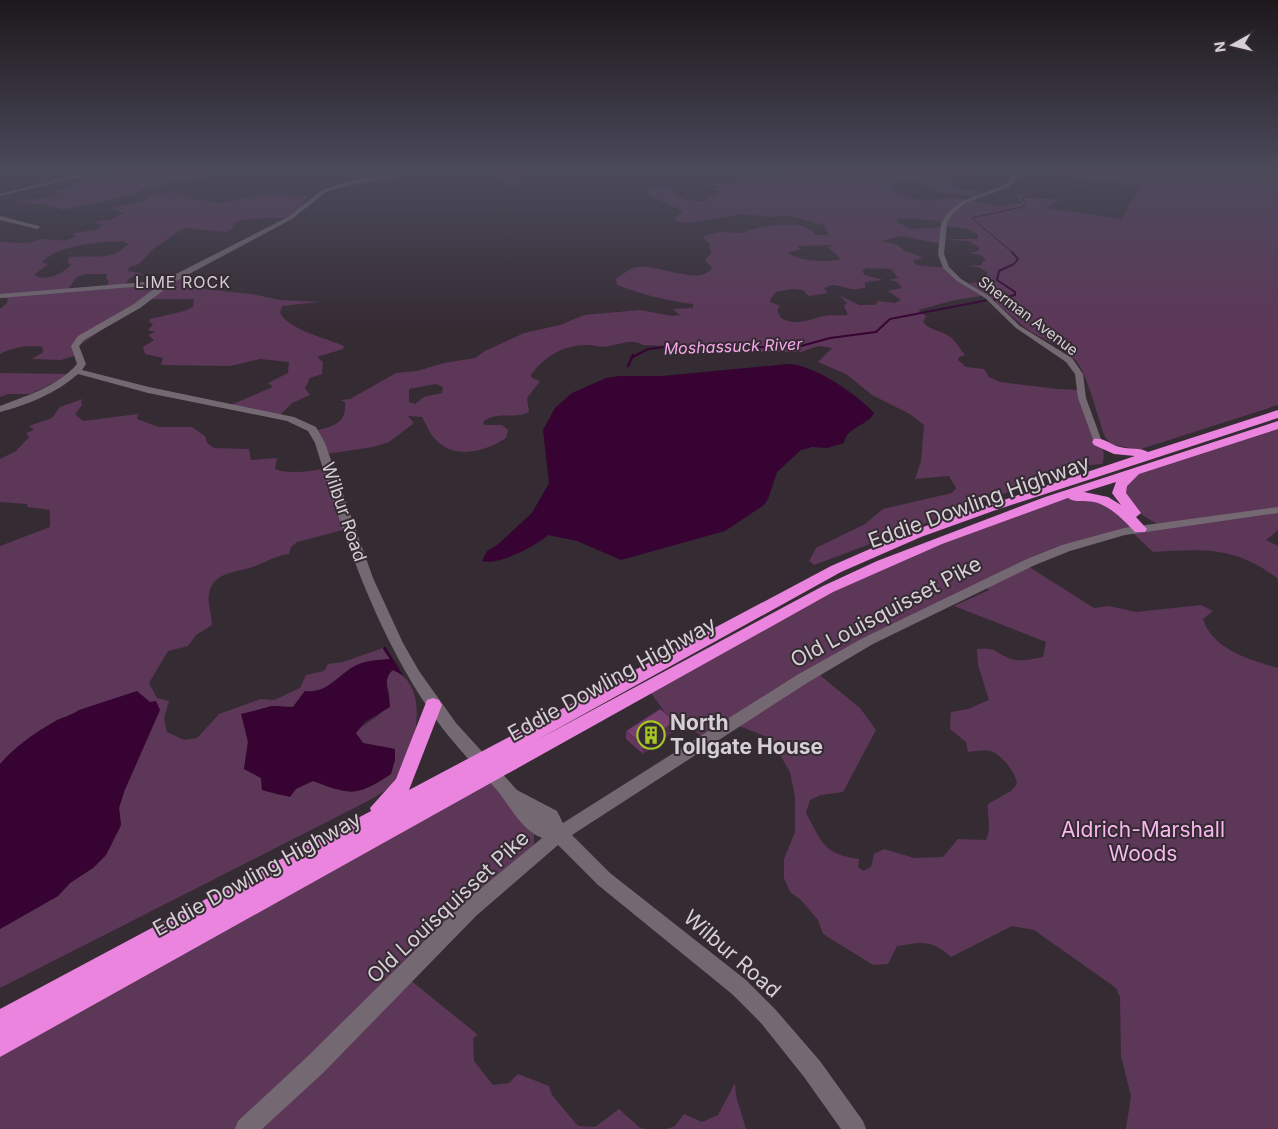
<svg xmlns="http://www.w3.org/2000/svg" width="1278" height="1129" font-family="Inter,sans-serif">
	<rect width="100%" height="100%" fill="#352b33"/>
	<g fill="#5d3758" fill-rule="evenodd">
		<path d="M 125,170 L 218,170 L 200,178 L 176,181 L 161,187 L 146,188 L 132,195 L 63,210 L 47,205 L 11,202 L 53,197 L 58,193 L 55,191 L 75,186 L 72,183 L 112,176 Z"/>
		<path d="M 537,170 L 541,174 L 519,175 L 517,177 L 525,182 L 513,185 L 503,181 L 500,175 L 502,172 L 498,171 Z"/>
		<path d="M 781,170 L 1017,170 L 1015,174 L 987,172 L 981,176 L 946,176 L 957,183 L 949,184 C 958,193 972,189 984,191 L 973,196 L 940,192 L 935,188 L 919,183 L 891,182 L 893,185 L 889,190 L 923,201 L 953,197 L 967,200 L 960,204 L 944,222 L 912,218 L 897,219 L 897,222 L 910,229 L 941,227 L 941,244 L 902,236 L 882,241 L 896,244 L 904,250 L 923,258 L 914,260 L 914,263 L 917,265 L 947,268 L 963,284 L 981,296 L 955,300 L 918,310 L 926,316 L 923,322 C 931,331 940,330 949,336 C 956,341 960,349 965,355 L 959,357 L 958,360 L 966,367 L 984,369 L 989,377 L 1000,382 L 1057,389 L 1081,390 C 1088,406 1110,449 1102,464 L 1078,466 L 814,565 L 809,561 L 816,548 L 865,524 L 883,509 L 952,493 L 956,488 L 949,476 L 915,479 L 921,461 L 924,425 L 910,414 L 872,395 L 846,374 L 818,362 L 832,348 L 818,346 L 801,352 L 756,352 L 717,343 L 700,347 L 643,345 C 632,338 621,344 609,346 C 602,348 594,345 586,345 C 563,345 544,357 531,375 L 532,378 L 540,381 L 527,398 L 529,412 C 513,420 497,410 483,422 L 485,425 L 502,425 L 508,430 L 506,438 C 486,451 457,460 437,441 C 430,435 426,424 422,417 L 408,416 L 414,423 L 389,442 L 373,447 L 326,454 L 315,431 C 333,426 347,424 345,402 L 340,400 L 350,399 L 396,373 L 417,371 L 444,363 L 475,358 L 485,351 L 524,333 L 560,325 L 584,315 L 640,310 L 672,316 L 680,315 L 673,309 L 693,308 L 693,304 C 667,301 641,294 617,285 L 616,279 C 621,276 627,270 633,268 C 653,261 700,288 712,268 L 705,260 L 711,253 L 709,243 L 703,238 L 706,235 L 720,232 L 745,233 L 747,230 C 766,227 803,217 816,235 L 829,235 L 824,225 L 786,215 L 771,217 L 741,214 L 692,223 L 676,221 L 675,218 L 683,211 L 650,196 L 646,192 L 651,188 L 675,189 L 673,194 L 687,200 L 705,202 L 708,198 L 718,194 L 716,193 L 723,192 L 715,190 L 720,186 L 708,184 L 771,180 L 783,173 ZM 834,245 L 828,247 L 840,258 L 838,260 C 824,262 799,261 788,253 L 801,249 L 797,246 ZM 866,268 L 891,269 L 898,278 L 889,280 L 897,282 L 902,288 L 888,291 L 901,300 L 895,303 L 878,301 L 875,305 L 859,305 L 839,295 L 847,303 L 844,306 L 848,315 C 839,316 828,314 820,317 C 808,320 793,326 781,318 L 777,310 L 780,306 L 770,302 L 771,298 L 776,292 L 792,289 L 803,290 L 809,296 L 828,293 L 824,288 C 833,282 842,287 852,289 C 855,290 861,288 865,288 L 865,282 L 883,280 L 865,275 L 862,271 ZM 436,384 L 443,387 L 442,393 L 424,397 L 415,404 L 409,402 L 409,389 Z"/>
		<path d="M 1025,170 L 1278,170 L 1278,405 L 1138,450 L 1111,444 L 1105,437 C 1098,418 1088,377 1077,362 C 1064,345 1039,339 1023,326 C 1004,310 991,297 969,283 L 983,282 L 988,279 L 985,276 L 988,273 L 978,267 L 968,266 L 982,265 L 982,262 L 986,260 L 981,255 L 968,253 L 976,252 L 980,248 L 968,241 L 943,239 L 978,239 L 978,235 L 968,229 L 945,226 L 952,213 L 971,201 L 1000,206 L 1022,203 L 1016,195 L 1024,193 L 1030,197 L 1059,200 L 1046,208 L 1121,219 L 1141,186 Z"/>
		<path d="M 175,192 L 193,199 L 221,203 L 261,195 L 307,196 L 302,204 L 307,204 L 289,219 L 269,217 L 237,221 L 232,227 L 233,228 L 227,232 L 184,228 L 152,250 L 139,264 L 129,267 L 128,271 L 145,274 C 136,275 129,276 125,285 L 179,278 L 193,279 L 183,285 L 186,287 L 251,294 L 280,300 L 319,302 L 282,306 L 280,313 C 289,330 326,338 344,346 L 343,349 L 317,357 L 323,362 L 322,374 L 310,378 L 305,388 L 310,395 L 292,403 L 280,415 L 228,406 L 273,387 L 268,383 L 288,373 L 289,362 L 260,359 L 230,366 L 161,365 L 163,358 L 145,354 L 143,347 L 154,340 L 148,335 L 155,332 L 148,330 L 153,324 L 149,322 L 150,319 L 184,311 L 193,307 L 194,299 L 147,299 L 77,347 L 80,354 L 61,360 L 32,359 L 43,352 L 42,347 C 30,344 11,348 0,354 L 0,309 L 7,303 L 8,299 L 0,296 L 0,242 C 9,241 15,243 24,243 C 31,243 38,239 44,239 C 54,239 68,244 76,235 L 70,234 L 98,229 L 101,225 L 96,223 L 97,221 L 109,220 L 124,213 L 111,209 L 96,212 L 148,199 L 150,196 ZM 123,241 L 128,244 C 109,264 90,253 68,258 L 68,262 L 71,265 C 62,274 46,282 34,275 L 48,264 L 42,262 C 57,245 100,242 123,241 ZM 86,274 L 107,274 L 106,278 L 109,282 L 105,287 L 68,289 L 77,277 Z"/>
		<path d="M 0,373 L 73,374 L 30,394 L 8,394 L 0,397 Z"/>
		<path d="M 83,399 L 81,402 L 82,405 L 75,414 L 83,421 L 138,414 L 137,419 L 159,427 L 192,427 L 205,436 L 207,443 L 214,448 L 249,449 L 251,460 L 277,458 L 275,469 C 290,475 311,471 327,468 L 347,529 L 297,542 L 291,547 L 289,554 C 274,556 263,564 249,568 C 232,573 213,573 209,594 C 207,603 212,615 212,625 L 196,635 L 188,646 L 168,651 L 149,683 L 157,698 L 169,701 L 164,718 L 167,732 L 184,740 L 197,738 L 219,714 L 261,699 L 274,700 L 300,688 L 306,675 L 324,671 L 328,664 L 343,662 L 383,648 L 390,659 C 376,660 361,662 349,670 C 333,680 326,693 305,691 L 293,707 L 272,706 L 242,715 L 248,742 L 244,769 L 261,778 L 262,790 L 279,795 L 313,781 C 350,795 357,797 391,774 L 395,749 L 363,743 L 355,733 C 366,721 385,716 389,700 C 392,689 380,682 392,670 C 433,684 415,755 396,781 C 390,789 376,796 368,801 L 0,988 L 0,929 L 58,896 L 70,883 L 93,868 L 106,855 L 121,825 L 119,808 L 124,792 L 79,710 C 71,716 62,717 54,722 C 33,734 16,746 0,764 L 0,546 L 50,527 L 50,510 L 28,507 L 27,504 L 0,502 L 0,459 L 16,451 L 29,437 L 26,433 L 34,430 L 29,426 L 52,418 L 60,407 Z"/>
		<path d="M 1278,425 L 1278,530 L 1266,540 L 1278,546 L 1278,579 C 1236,546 1204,549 1153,552 L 1132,532 L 1124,533 L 1026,565 L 1094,608 L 1109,606 L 1136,612 L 1201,605 L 1213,611 L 1203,619 C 1212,649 1250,660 1278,668 L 1278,1129 L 1126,1129 L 1131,1096 L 1121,1056 L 1120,997 L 1116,988 L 1034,930 L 1012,926 L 951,957 C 931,939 922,942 897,946 L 888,964 L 873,965 L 823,934 L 818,920 L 801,900 L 790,892 L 784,878 L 784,859 L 795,832 L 795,796 L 790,772 L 770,738 L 734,724 L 707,741 L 696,732 L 677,729 L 648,689 L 851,577 L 1048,503 L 1075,497 L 1107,501 L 1135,530 L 1162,525 C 1147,520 1113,500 1130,481 C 1136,473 1150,468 1159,461 L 1157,460 L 1179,458 ZM 984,586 L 989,590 L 954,606 L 1046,642 L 1043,657 C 1032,659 1021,662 1011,659 C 993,652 999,648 977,649 L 978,665 L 989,700 L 968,709 L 951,712 L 950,729 L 966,742 L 968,752 C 976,751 985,749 993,752 C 1003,757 1016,773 1017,784 L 1011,791 L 988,804 C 987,816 992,829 986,840 L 958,839 L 943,857 L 914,858 L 884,849 L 874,854 L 871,867 L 863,871 L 858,867 L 859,859 C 823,854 822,842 806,813 L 810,800 L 821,795 L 843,792 L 876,730 L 860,708 L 816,672 Z"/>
		<path d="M 493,773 L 534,806 L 534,842 L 528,865 L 409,979 L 478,1035 L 473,1038 L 474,1061 L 493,1085 L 509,1083 L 518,1074 L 549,1086 L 552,1095 L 578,1126 L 595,1127 L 619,1109 L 640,1128 L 645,1129 L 0,1129 L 0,1045 Z"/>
		<path d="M 735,1083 L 736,1096 L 746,1129 L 667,1129 L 675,1126 L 684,1114 L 702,1122 L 718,1115 Z"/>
	</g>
	<g fill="#360332">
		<path d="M 789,364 C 814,365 857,394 874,413 C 868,426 847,426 844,443 L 827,448 L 812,447 L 801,450 L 777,472 L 768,499 L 764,505 L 725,531 L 621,560 L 577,541 L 548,535 C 536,546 498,566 482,561 L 487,551 L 496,546 L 532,513 L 549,483 L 543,430 L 555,408 L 572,393 L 606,378 L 619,376 L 662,376 Z"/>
		<path d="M 385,646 L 403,675 L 393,670 C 381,680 390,694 390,707 L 365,722 L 356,733 L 363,743 L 395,749 L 395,760 L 391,774 C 356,797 351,795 313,781 L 296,789 L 290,797 L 262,790 L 261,778 L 244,769 L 248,742 L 241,714 L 272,706 L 293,707 L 305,691 C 330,694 339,672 359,664 C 368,660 380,660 390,659 L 383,649 Z"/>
		<path d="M 137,691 L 150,702 L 156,701 L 160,710 L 124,792 L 119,808 L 121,825 L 106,855 L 93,868 L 70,883 L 58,896 L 0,929 L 0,764 C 16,746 33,734 54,722 C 62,717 71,716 79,710 Z"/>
	</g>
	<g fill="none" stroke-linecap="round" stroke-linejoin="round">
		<g stroke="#360332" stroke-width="1">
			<path d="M 1101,187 L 1143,170"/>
			<path d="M 1013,253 L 972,218 L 1022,207 L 1025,203 L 1022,197 L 1060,196 L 1082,190"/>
		</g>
		<g stroke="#360332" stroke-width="2">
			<path d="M 994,300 L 1015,295 L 1015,292 L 997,280 L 999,271 L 1014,264 L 1018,259 L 1012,252"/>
			<path d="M 633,357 L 648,349 L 674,346 L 732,348 L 801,346 L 830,338 L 876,332 L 890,319 L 988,300"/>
		</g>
		<path stroke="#360332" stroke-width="2.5" d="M 628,366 L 633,355"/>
		<g fill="#746972" fill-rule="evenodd">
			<path d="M 97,170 L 107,170 L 0,196 L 0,194 Z"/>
			<path d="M 700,170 L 706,170 L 706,171 L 704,172 Z"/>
			<path d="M 1017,170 L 1022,170 L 1009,187 L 966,203 L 953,213 L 947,223 L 944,254 L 949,267 L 961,279 L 989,296 L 1020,326 L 1072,358 L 1083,374 L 1086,398 L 1102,442 L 1101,444 L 1098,444 L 1094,442 L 1078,398 L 1075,374 L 1066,362 L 1016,328 L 985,298 L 957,281 L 943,268 L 938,254 L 941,223 L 949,211 L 962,201 L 1005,185 Z"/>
			<path d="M 0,173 L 71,174 L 73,175 L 71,176 L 0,175 Z"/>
			<path d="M 0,216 L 39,226 L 40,227 L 37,229 L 0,220 Z"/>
			<path d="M 173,277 L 175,278 L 175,280 L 161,283 L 167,284 L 168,285 L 165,287 L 145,286 L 0,298 L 0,294 L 145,282 Z"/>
		</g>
		<path fill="#746972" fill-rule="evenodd" d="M 414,170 L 429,170 L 354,184 L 326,192 L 292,219 L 176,281 L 140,308 L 84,340 L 79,346 L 86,364 L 82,370 L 149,387 L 294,417 L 316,427 L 325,443 L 373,578 L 403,643 L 419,671 L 456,723 L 517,790 L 557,811 L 563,823 L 797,675 L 863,638 L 1027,559 L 1062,545 L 1124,528 L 1278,507 L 1278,513 L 1125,535 L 1070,551 L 1035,565 L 873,644 L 807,683 L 572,835 L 610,873 L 746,980 L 775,1009 L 820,1061 L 863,1121 L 866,1129 L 841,1129 L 804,1077 L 761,1023 L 732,994 L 598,885 L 558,845 L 476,916 L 323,1073 L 262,1129 L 235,1129 L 238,1121 L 307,1057 L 462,904 L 542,838 C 521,830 510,806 496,789 C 472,763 447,737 428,708 C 374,627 343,535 315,443 L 308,431 L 287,421 L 148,393 L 78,374 C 57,393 27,405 0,412 L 0,406 C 28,395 57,387 77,364 L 71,346 L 78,336 L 134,304 L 170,277 L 288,217 L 322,190 L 353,180 Z"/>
		<path fill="#746972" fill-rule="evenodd" d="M 0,170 L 10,170 L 0,174 Z"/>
		<path fill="#ea84de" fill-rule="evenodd" d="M 1278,410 L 1278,418 L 996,510 L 921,537 L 841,572 L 537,740 L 823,586 L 877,561 L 1045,497 L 1278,421 L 1278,429 L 1139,474 L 1127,486 L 1126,493 L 1141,513 L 1136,517 L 1147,529 L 1145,532 L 1135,532 C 1123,520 1111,506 1094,502 C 1085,500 1075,503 1068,498 L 942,544 L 833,592 L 0,1057 L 0,1009 L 371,811 L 370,808 L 396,779 L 427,700 L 433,698 L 439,700 L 442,705 L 409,790 L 831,566 L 911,531 L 1135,456 L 1114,454 L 1094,445 L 1092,442 L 1094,439 C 1104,437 1111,445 1120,447 C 1129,450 1140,447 1148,452 ZM 1116,482 L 1112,493 L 1121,505 L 1108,497 L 1084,492 Z"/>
	</g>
	<path fill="#65375f" d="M 675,721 L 675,730 L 643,754 L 626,739 L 626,731 Z"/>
	<path fill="#532d4e" d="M 675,721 L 675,730 L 643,754 L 643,745 Z"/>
	<path fill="#76406f" stroke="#532d4e" d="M 660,709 L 675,721 L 643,745 L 626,731 Z"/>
	<linearGradient id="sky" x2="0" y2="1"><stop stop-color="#1d181c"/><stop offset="0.52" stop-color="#4b4a5b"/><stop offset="1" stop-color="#4b4a5b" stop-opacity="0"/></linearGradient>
	<rect width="1278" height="329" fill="url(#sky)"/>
	<defs>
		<g id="building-ring" transform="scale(1.4375)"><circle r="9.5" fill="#352b33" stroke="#a5c822" stroke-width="1.5"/><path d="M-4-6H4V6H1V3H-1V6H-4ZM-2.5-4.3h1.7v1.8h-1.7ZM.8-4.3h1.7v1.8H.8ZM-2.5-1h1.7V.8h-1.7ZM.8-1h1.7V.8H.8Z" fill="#a5c822"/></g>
	</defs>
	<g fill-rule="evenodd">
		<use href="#building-ring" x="651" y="735"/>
	</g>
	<g text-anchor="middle" stroke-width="4" stroke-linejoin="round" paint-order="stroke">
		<g font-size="15" fill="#d6cfd5" stroke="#352b33">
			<text transform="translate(1028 316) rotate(37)" y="5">Sherman Avenue</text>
		</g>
		<g font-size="16" letter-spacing="1" fill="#d6cad4" stroke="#352b33">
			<text x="183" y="288">LIME ROCK</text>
		</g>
		<g font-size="16" font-style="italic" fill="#f8a7ed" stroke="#352b33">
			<text transform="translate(733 346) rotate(-2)" y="6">Moshassuck River</text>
		</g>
		<g font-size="18" fill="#d6cfd5" stroke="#352b33">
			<text transform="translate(344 512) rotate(71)" y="6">Wilbur Road</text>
		</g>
		<g font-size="21" fill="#d6cfd5" stroke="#352b33">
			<text transform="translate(979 502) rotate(-20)" y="7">Eddie Dowling Highway</text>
			<text transform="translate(886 612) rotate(-28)" y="7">Old Louisquisset Pike</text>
			<text transform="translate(612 679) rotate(-29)" y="7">Eddie Dowling Highway</text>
			<text transform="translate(257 874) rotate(-29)" y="7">Eddie Dowling Highway</text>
			<text transform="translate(448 907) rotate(-43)" y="7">Old Louisquisset Pike</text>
			<text transform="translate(732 954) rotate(41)" y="7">Wilbur Road</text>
		</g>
		<g font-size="21" font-weight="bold" fill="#d6cfd5" stroke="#352b33" text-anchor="start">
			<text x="670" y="730">North<tspan x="670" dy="24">Tollgate House</tspan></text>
		</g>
		<g font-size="21" fill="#f8b7ef" stroke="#352b33">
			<text x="1143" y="837">Aldrich-Marshall<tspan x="1143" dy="24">Woods</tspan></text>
		</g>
	</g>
	<g transform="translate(1233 45) rotate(262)" stroke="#352b33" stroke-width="4" paint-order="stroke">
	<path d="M0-4L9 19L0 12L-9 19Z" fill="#d6cfd5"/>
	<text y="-8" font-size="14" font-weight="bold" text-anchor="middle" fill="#d6cfd5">N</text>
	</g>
</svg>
